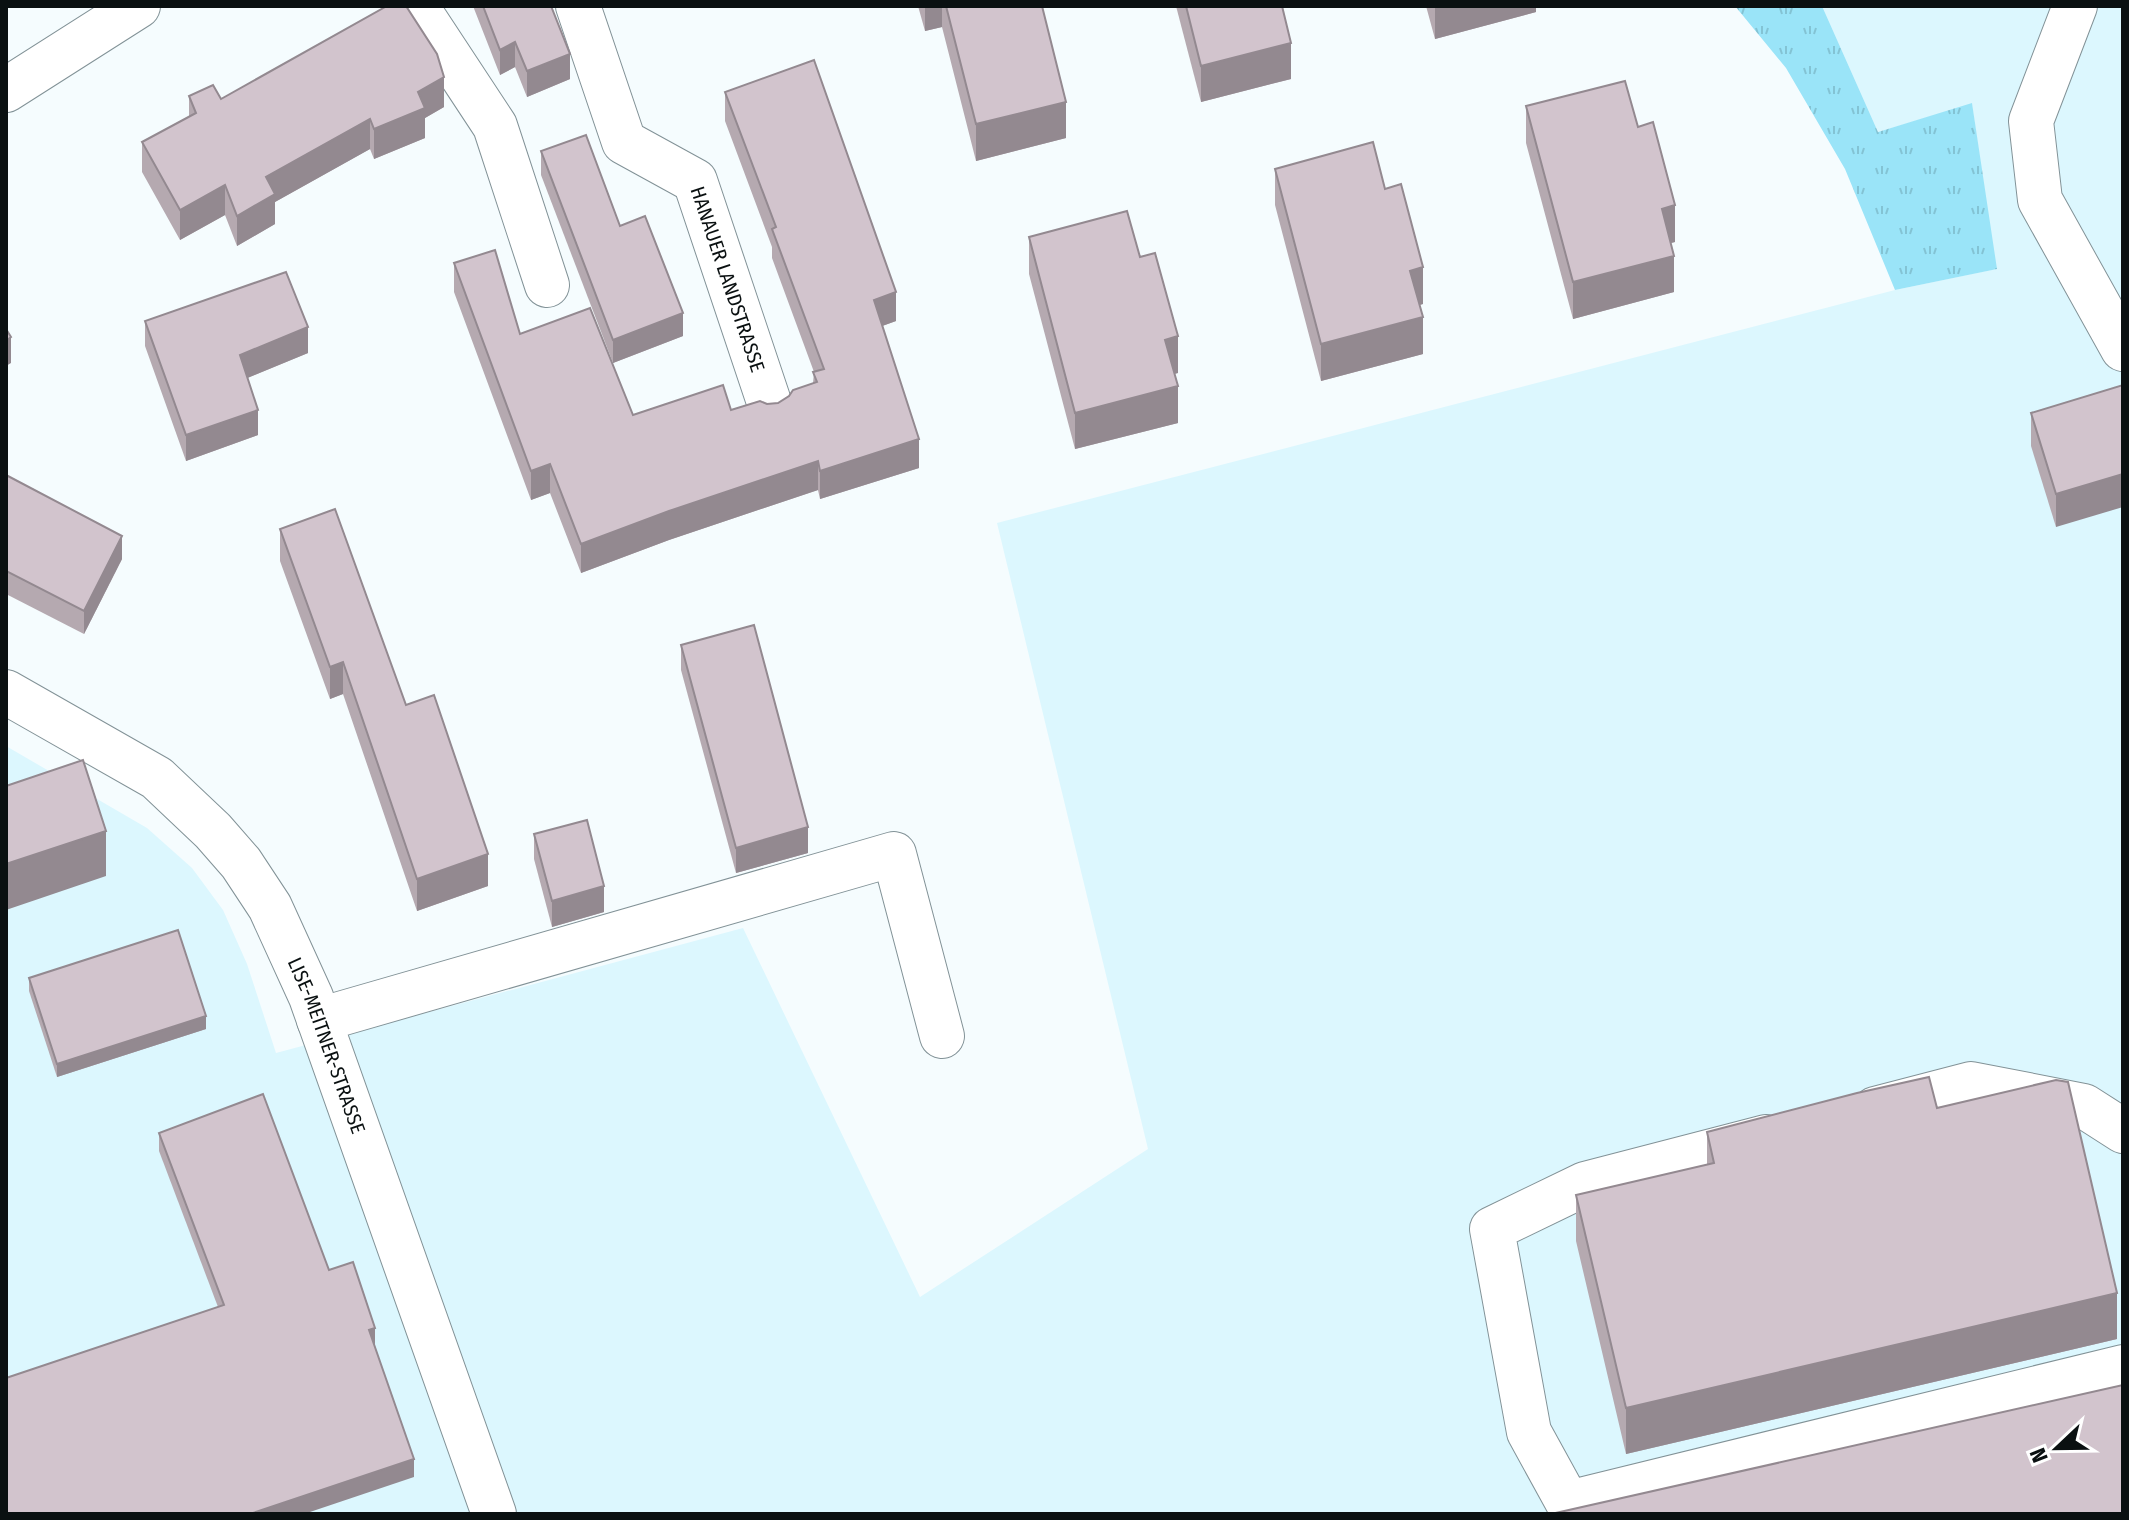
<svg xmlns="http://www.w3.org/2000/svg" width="2129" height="1520" font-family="'Fira Sans Condensed',sans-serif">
	<defs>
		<pattern id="grass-tufts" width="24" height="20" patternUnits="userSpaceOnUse" patternTransform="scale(2)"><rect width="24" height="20" fill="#9ae4f8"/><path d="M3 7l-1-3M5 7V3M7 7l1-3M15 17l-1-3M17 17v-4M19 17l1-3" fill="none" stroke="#83c3d4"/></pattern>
	</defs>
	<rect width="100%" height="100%" fill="#f5fcfe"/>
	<path fill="#dcf7fe" d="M 1822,6 L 2123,6 L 2123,1514 L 6,1514 L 6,746 L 147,828 L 192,868 L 223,910 L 247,964 L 276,1053 L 743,928 L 920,1297 L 1148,1149 L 997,523 L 1895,290 L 1996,269 L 1972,104 L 1878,132 Z"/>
	<path fill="url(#grass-tufts)" d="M 1735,6 L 1822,6 L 1878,132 L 1972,103 L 1997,269 L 1895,290 L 1845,169 L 1786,68 Z"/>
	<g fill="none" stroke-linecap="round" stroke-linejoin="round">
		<g stroke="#829297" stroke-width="46">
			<g id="minor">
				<path d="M 416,6 L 495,126 L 547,285"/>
				<path id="s1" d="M 578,6 L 624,142 L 695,181 L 771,408"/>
				<path d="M 2075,6 L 2031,121 L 2040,200 L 2123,349"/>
				<path d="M 6,90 L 138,6"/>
				<path id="s2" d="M 6,692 L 157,778 L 213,831 L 241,863 L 270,907 L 311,997 L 494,1514"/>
				<path d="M 319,1020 L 894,854 L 942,1036"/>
				<path d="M 1875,1109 L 1971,1084 L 2084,1106 L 2123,1131"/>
				<path d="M 1766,1137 L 1585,1184 L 1492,1229 L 1529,1432 L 1568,1503 L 2123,1367"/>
			</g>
		</g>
		<use href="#minor" stroke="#fff" stroke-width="44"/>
	</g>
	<g fill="#b5a9b0">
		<path d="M 473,6 L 551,6 L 570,79 L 527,97 L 515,67 L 500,75 Z"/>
		<path d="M 918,6 L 1042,6 L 1066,138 L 976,161 L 942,27 L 925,31 Z"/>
		<path d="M 1176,6 L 1282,6 L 1291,79 L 1201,102 Z"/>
		<path d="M 1426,6 L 1536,6 L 1536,12 L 1435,39 Z"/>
		<path d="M 725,92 L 896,321 L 882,326 L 919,468 L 820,499 L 818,490 L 669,540 L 581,573 L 550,493 L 531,500 L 454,292 L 454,263 L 520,334 L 633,415 L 731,410 L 778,403 L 813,383 L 814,372 L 772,258 L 772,247 L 725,121 Z"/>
		<path d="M 189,96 L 221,99 L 444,107 L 425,118 L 425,138 L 374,159 L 370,149 L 275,202 L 275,224 L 237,246 L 225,215 L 180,240 L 142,172 L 142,142 L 189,116 Z"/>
		<path d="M 1526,106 L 1638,127 L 1675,242 L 1671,243 L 1674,292 L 1573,319 L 1526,143 Z"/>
		<path d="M 541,151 L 620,226 L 683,336 L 613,363 L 541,175 Z"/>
		<path d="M 1275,169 L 1385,189 L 1423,304 L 1420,305 L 1423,354 L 1321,381 L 1275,205 Z"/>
		<path d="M 1029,237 L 1140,257 L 1178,373 L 1174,374 L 1178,423 L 1075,449 L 1029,274 Z"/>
		<path d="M 145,321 L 308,353 L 247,378 L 258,435 L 186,461 L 145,346 Z"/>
		<path d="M 2123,385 L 2056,527 L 2031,446 L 2031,413 Z"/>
		<path d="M 6,475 L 122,559 L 84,634 L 6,594 Z"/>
		<path d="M 280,529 L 406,705 L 488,886 L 417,911 L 343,694 L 330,699 L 280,561 Z"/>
		<path d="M 681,645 L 808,853 L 736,873 L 681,670 Z"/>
		<path d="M 534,834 L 604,912 L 552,927 L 534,859 Z"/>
		<path d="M 29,978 L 206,1029 L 57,1077 L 29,991 Z"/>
		<path d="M 1937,1108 L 2117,1339 L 1626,1454 L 1576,1241 L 1576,1195 L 1707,1165 L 1707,1132 Z"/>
		<path d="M 159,1133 L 329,1270 L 375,1346 L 414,1477 L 218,1307 L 159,1151 Z"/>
	</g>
	<g fill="#938990">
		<path d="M 925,6 L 942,6 L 942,27 L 925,31 Z"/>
		<path d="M 1435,6 L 1536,6 L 1536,12 L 1435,39 Z"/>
		<path d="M 515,42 L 515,67 L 500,75 L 500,50 Z"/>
		<path d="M 1291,43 L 1291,79 L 1201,102 L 1201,66 Z"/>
		<path d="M 570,54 L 570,79 L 527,97 L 527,71 Z"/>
		<path d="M 444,77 L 444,107 L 425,118 L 425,138 L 374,159 L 374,129 L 418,92 Z"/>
		<path d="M 1066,102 L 1066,138 L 976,161 L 976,124 Z"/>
		<path d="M 370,119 L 370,149 L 275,202 L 275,224 L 237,246 L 237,216 L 266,177 Z"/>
		<path d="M 225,185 L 225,215 L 180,240 L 180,210 Z"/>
		<path d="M 1675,205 L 1675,242 L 1662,245 L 1662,209 Z"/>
		<path d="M 1674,256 L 1674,292 L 1573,319 L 1573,282 Z"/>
		<path d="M 1423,267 L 1423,304 L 1410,307 L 1410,271 Z"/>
		<path d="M 896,292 L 896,321 L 874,329 L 874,300 Z"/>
		<path d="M 683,313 L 683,336 L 613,363 L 613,340 Z"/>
		<path d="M 1423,317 L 1423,354 L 1321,381 L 1321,344 Z"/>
		<path d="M 308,327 L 308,353 L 240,381 L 240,355 Z"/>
		<path d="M 1178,336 L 1178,373 L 1165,376 L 1165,340 Z"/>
		<path d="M 11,337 L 11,363 L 6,366 L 6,341 Z"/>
		<path d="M 1178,386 L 1178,423 L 1075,449 L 1075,413 Z"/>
		<path d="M 258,410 L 258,435 L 186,461 L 186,435 Z"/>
		<path d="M 919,439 L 919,468 L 820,499 L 820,471 Z"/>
		<path d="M 818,461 L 818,490 L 669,540 L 581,573 L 581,544 L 669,511 Z"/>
		<path d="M 550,464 L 550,493 L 531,500 L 531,471 Z"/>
		<path d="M 2123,474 L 2123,507 L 2056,527 L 2056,494 Z"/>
		<path d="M 122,536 L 122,559 L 84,634 L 84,611 Z"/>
		<path d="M 343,662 L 343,694 L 330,699 L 330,667 Z"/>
		<path d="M 808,827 L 808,853 L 736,873 L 736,848 Z"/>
		<path d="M 106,831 L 106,876 L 6,910 L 6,864 Z"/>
		<path d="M 488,854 L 488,886 L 417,911 L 417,879 Z"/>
		<path d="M 604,886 L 604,912 L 552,927 L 552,901 Z"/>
		<path d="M 206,1016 L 206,1029 L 57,1077 L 57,1064 Z"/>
		<path d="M 2117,1293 L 2117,1339 L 1626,1454 L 1626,1408 Z"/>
		<path d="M 375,1328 L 375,1346 L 369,1330 Z"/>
		<path d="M 414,1459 L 414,1477 L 304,1514 L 250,1514 Z"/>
	</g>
	<g fill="#d2c4cd" stroke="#938990" stroke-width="2">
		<path d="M 387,6 L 406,6 L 437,54 L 444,77 L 418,92 L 425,108 L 374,129 L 370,119 L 266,177 L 275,194 L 237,216 L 225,185 L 180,210 L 142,142 L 196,113 L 189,96 L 213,85 L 221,99 Z"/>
		<path d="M 483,6 L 551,6 L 570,54 L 527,71 L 515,42 L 500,50 Z"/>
		<path d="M 946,6 L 1042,6 L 1066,102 L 976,124 Z"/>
		<path d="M 1186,6 L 1282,6 L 1291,43 L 1201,66 Z"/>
		<path d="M 814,60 L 896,292 L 874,300 L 919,439 L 820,471 L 818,461 L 669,511 L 581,544 L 550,464 L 531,471 L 454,263 L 495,250 L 520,334 L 590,308 L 633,415 L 723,385 L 731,410 L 760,401 L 767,404 L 778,403 L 789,396 L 793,390 L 817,382 L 813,372 L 824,369 L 772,229 L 776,227 L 725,92 Z"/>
		<path d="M 1625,81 L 1638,127 L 1653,122 L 1675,205 L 1662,209 L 1674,256 L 1573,282 L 1526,106 Z"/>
		<path d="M 586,135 L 620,226 L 645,216 L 683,313 L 613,340 L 541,151 Z"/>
		<path d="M 1373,142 L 1385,189 L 1401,184 L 1423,267 L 1410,271 L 1423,317 L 1321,344 L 1275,169 Z"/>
		<path d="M 1127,211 L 1140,257 L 1155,253 L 1178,336 L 1165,340 L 1178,386 L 1075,413 L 1029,237 Z"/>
		<path d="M 286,272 L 308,327 L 240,355 L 258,410 L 186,435 L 145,321 Z"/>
		<path d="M 6,329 L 11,337 L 6,341 Z"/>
		<path d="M 2123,385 L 2123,474 L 2056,494 L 2031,413 Z"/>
		<path d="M 6,475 L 122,536 L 84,611 L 6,571 Z"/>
		<path d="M 335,509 L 406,705 L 434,695 L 488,854 L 417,879 L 343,662 L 330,667 L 280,529 Z"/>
		<path d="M 754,625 L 808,827 L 736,848 L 681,645 Z"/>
		<path d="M 83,760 L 106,831 L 6,864 L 6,786 Z"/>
		<path d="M 587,820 L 604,886 L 552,901 L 534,834 Z"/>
		<path d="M 178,930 L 206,1016 L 57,1064 L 29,978 Z"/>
		<path d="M 1929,1077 L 1937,1108 L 2056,1080 L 2068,1082 L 2117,1293 L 1626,1408 L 1576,1195 L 1714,1163 L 1707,1132 L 1857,1093 Z"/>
		<path d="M 263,1094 L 329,1270 L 353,1262 L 375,1328 L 369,1330 L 414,1459 L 250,1514 L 6,1514 L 6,1378 L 224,1305 L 159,1133 Z"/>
		<path d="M 2123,1385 L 2123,1514 L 1551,1514 Z"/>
	</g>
	<g text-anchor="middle" stroke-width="6" stroke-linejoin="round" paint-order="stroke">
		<g font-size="20" fill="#0a1011" stroke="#fff">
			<text dy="7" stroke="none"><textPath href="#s1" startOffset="328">HANAUER LANDSTRASSE</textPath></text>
			<text dy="7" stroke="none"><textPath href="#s2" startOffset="496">LISE-MEITNER-STRASSE</textPath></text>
		</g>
	</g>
	<rect width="2129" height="1520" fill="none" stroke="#0a1011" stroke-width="16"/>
	<g transform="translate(2057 1448) rotate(248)" stroke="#ffffff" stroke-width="6" paint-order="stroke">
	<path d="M0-6L14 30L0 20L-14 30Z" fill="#0a1011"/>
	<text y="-12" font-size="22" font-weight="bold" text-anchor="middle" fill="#0a1011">N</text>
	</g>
</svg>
